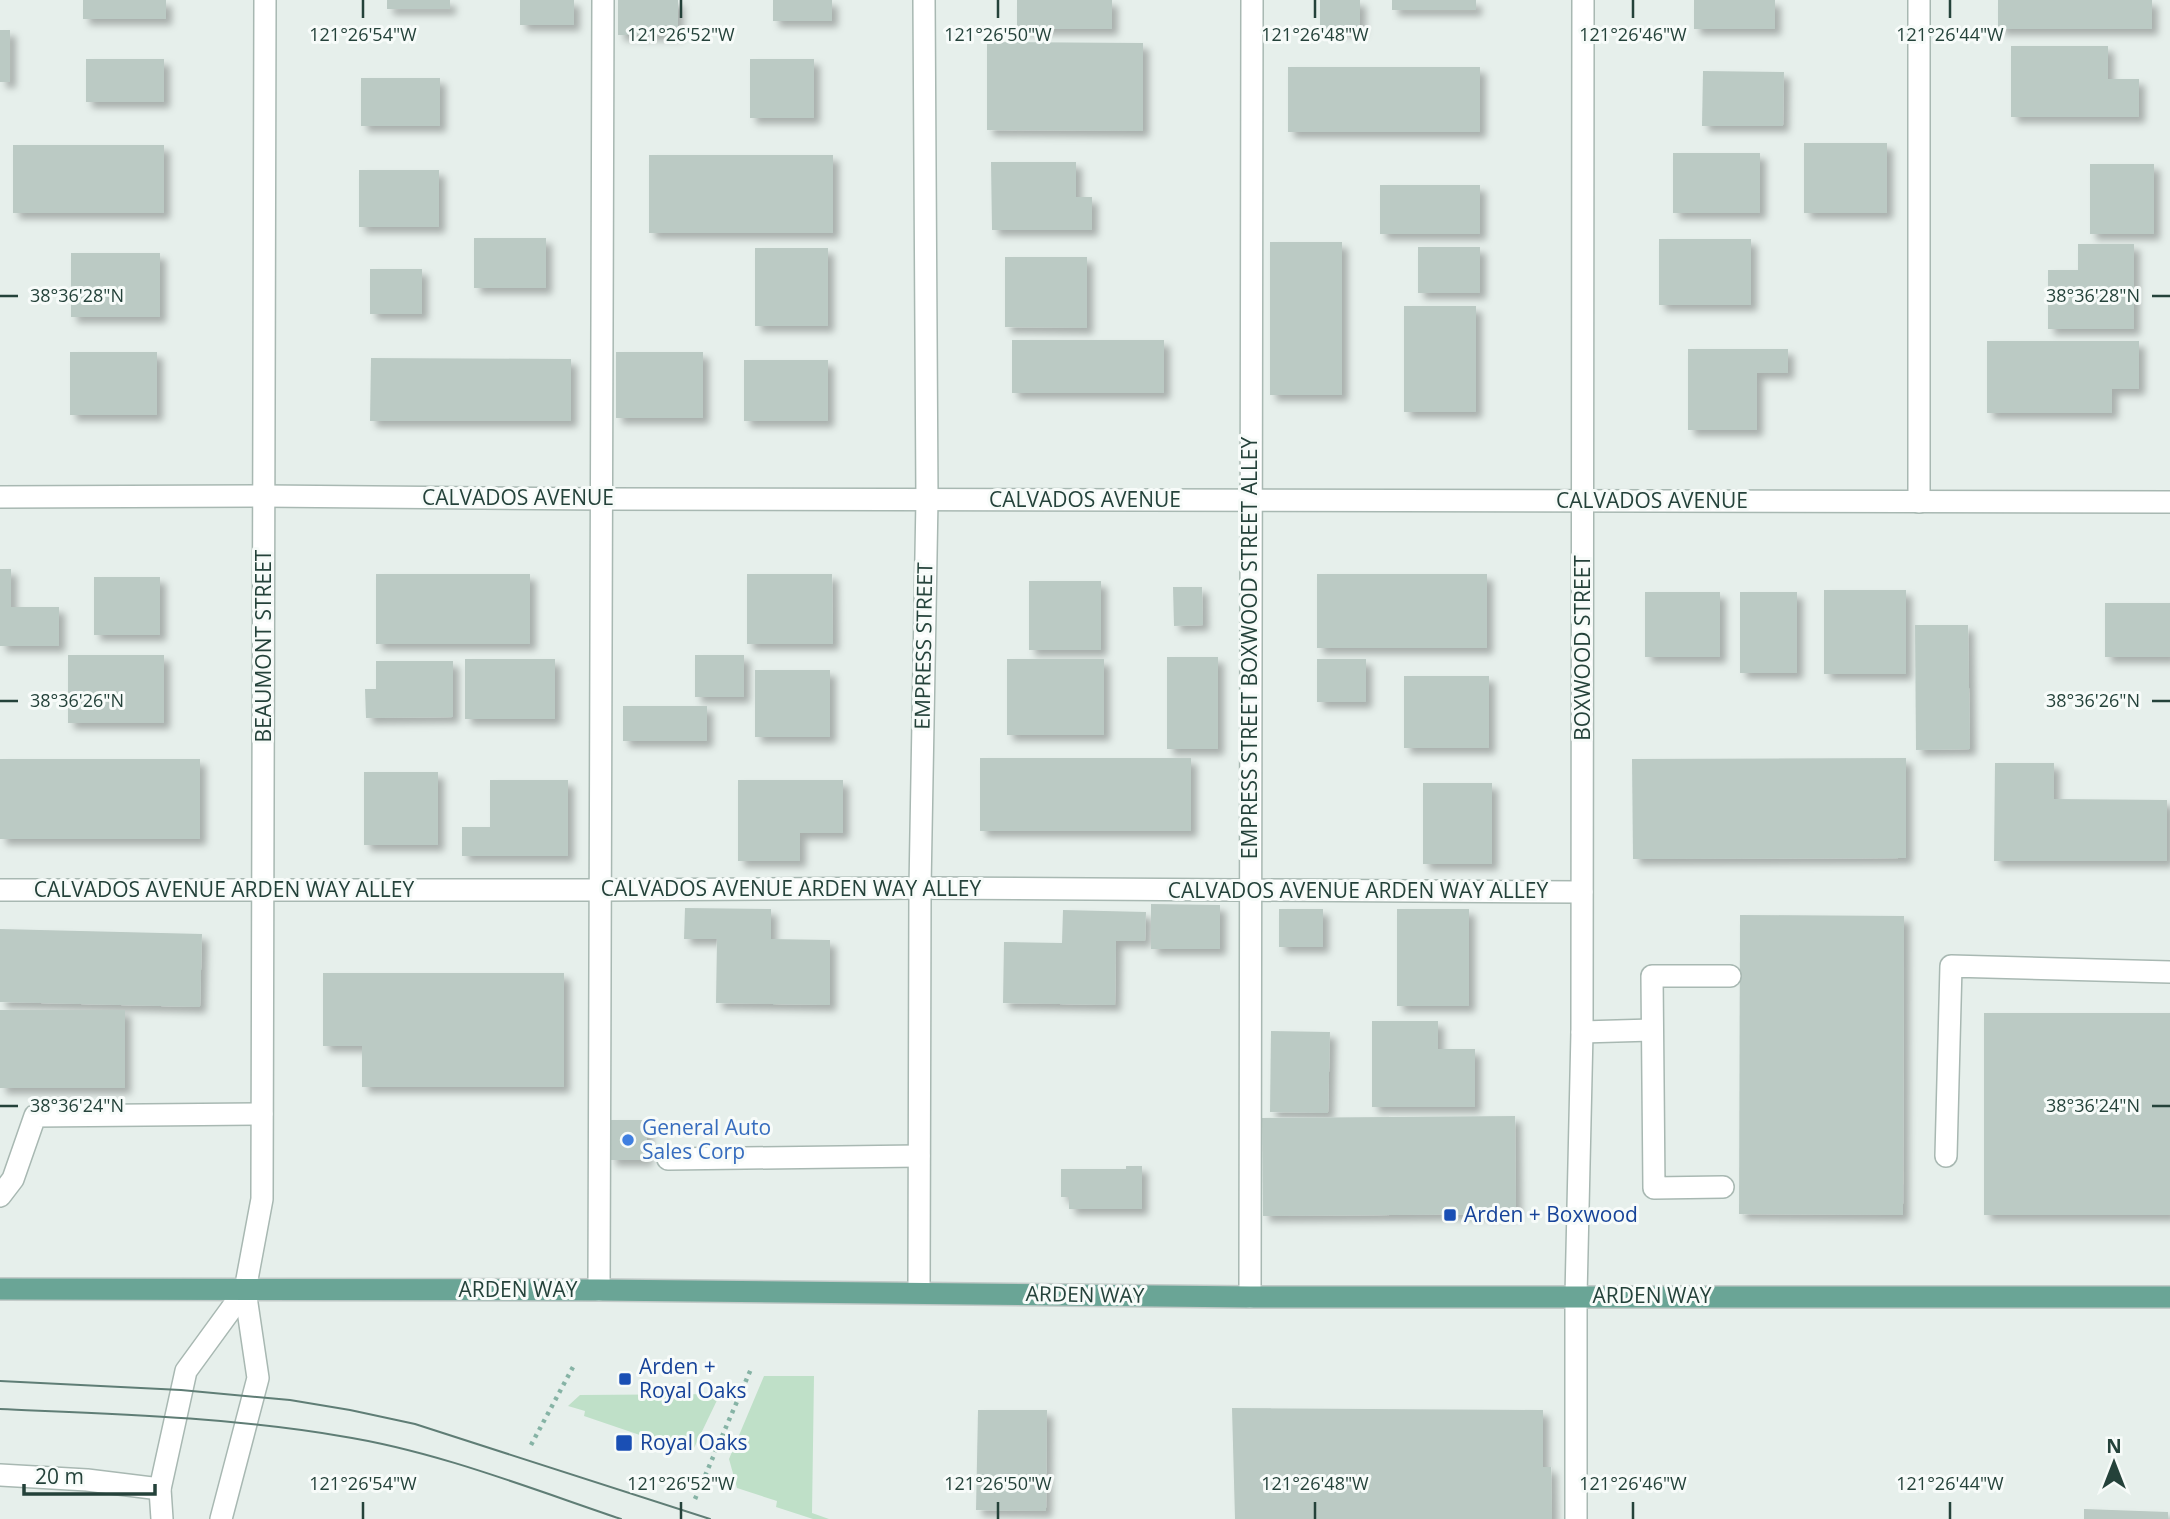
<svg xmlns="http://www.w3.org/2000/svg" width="2170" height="1519" font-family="'Open Sans',sans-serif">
	<defs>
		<filter id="shadow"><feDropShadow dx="6" dy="6" stdDeviation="3.5" flood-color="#0004"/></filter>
	</defs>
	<rect width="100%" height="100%" fill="#e6efeb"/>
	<g fill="#bfe0c8">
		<path d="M 764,1376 L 814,1376 L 812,1513 L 829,1519 L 813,1519 L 776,1507 L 777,1501 L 737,1488 L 729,1459 Z"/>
		<path d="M 720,1394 L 694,1448 L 677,1443 L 675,1447 L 584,1416 L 585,1411 L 568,1406 L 580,1395 Z"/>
	</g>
	<g fill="#bbcac4" filter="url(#shadow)">
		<rect x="83" y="0" width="83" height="19"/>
		<rect x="387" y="0" width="63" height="9"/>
		<rect x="520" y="0" width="54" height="25"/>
		<rect x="618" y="0" width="60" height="35"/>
		<rect x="773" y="0" width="59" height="21"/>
		<rect x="1017" y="0" width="95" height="29"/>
		<rect x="1320" y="0" width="40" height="30"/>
		<rect x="1392" y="0" width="84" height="10"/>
		<rect x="1694" y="0" width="81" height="29"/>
		<rect x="1998" y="0" width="154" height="29"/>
		<rect x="0" y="30" width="10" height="52"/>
		<path d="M 987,42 L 1143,43 L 1143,131 L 987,130 Z"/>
		<path d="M 2011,46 L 2108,46 L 2108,79 L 2139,79 L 2139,117 L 2011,117 Z"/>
		<rect x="86" y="59" width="78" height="43"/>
		<rect x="750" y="59" width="64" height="59"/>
		<rect x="1288" y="67" width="192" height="65"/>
		<path d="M 1703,71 L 1784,72 L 1783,126 L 1702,126 Z"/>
		<rect x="361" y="78" width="79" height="48"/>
		<rect x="1804" y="143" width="83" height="70"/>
		<rect x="13" y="145" width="151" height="68"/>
		<rect x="1673" y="153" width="87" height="60"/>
		<rect x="649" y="155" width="184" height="78"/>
		<path d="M 991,162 L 1076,162 L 1076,197 L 1092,197 L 1092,230 L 992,230 Z"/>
		<rect x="2090" y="164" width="64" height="70"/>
		<rect x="359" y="170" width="80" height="57"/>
		<rect x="1380" y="185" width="100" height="49"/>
		<rect x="474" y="238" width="72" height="50"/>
		<rect x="1659" y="239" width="92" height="66"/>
		<rect x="1270" y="242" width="72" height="153"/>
		<path d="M 2078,244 L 2134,244 L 2134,329 L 2048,329 L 2048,270 L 2078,270 Z"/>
		<rect x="1418" y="247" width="62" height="46"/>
		<rect x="755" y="248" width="73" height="78"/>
		<rect x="71" y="253" width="89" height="64"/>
		<path d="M 1005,257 L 1087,257 L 1087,328 L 1005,327 Z"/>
		<rect x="370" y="269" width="52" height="45"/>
		<rect x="1404" y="306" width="72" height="106"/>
		<rect x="1012" y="340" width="152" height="53"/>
		<path d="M 1987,341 L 2139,341 L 2139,389 L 2112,389 L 2112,413 L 1987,413 Z"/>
		<path d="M 1688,349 L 1788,349 L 1788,373 L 1757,373 L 1757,430 L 1688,430 Z"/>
		<rect x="70" y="352" width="87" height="63"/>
		<rect x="616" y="352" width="87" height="66"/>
		<path d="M 371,358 L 571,359 L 571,421 L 370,421 Z"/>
		<rect x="744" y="360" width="84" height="61"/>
		<path d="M 0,569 L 11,569 L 11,607 L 59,607 L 59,646 L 0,646 Z"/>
		<rect x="376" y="574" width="154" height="70"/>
		<path d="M 747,574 L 832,574 L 833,644 L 747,644 Z"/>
		<rect x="1317" y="574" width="170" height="74"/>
		<rect x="94" y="577" width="66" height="58"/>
		<rect x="1029" y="581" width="72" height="69"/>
		<path d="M 1173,587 L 1202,587 L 1203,625 L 1174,626 Z"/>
		<rect x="1824" y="590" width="82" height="84"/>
		<rect x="1645" y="592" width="75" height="65"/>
		<rect x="1740" y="592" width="57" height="81"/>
		<rect x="2105" y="603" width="65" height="54"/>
		<path d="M 1915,625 L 1968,625 L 1970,749 L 1916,750 Z"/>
		<rect x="68" y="655" width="96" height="68"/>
		<rect x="695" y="655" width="49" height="42"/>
		<rect x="1167" y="657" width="51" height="92"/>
		<rect x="465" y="659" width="90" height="60"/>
		<rect x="1007" y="659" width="97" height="76"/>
		<rect x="1317" y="659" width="49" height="43"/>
		<path d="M 376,661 L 453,661 L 453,717 L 366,718 L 365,689 L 376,689 Z"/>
		<rect x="755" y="670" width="75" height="67"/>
		<rect x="1404" y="676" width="85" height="72"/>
		<rect x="623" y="706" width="84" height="35"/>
		<rect x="980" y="758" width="211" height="73"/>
		<path d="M 1906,758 L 1906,858 L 1633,859 L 1632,759 Z"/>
		<rect x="0" y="759" width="200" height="80"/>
		<path d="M 1995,763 L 2054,763 L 2054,799 L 2167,800 L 2167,861 L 1994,861 Z"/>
		<rect x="364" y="772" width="74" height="73"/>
		<path d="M 490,780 L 568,780 L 568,856 L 462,856 L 462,827 L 490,827 Z"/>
		<path d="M 738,780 L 843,780 L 843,833 L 800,833 L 800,861 L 738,861 Z"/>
		<rect x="1423" y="783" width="69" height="81"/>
		<path d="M 1151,904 L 1220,905 L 1220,949 L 1151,949 Z"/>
		<path d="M 685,908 L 771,909 L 771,939 L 830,940 L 830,1005 L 716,1003 L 717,939 L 684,939 Z"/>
		<rect x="1279" y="909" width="44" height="38"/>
		<rect x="1397" y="909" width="72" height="97"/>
		<path d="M 1063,910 L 1146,912 L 1145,941 L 1116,941 L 1115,1005 L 1003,1003 L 1004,942 L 1062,943 Z"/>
		<path d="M 1740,915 L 1904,916 L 1903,1215 L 1739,1214 Z"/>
		<path d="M 0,929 L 202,934 L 200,1007 L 0,1002 Z"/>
		<path d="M 323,973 L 564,973 L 564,1087 L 362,1087 L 362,1046 L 323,1046 Z"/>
		<rect x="0" y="1010" width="125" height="78"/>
		<rect x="1984" y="1013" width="186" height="202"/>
		<path d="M 1372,1021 L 1438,1021 L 1438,1049 L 1475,1049 L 1475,1107 L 1372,1107 Z"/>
		<path d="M 1271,1031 L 1330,1032 L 1328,1113 L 1270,1112 Z"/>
		<path d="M 1515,1116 L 1516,1214 L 1263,1216 L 1262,1118 Z"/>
		<rect x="610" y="1120" width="37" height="40"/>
		<path d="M 1126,1166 L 1142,1166 L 1142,1209 L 1069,1209 L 1069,1197 L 1061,1197 L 1061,1169 L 1126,1169 Z"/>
		<path d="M 1232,1408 L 1543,1410 L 1543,1467 L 1551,1467 L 1552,1519 L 1235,1519 Z"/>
		<path d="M 978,1410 L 1047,1410 L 1046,1511 L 976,1510 Z"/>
		<path d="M 2084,1509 L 2168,1512 L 2168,1519 L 2084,1519 Z"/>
	</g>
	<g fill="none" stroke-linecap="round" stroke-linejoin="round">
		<g stroke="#a8b8b2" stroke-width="24">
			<g id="service">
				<path d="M 1919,502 L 1919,0"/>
				<path d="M 0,890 L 602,890 L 920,888 L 1582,892"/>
				<path d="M 1582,1032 L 1652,1030"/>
				<path d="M 1946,1156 L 1951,966 L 2170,972"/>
				<path d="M 668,1159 L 919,1156"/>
				<path d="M 1723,1187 L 1654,1188 L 1652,976 L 1730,976"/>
				<path d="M 0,1196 L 13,1179 L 35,1116 L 262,1114"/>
				<path d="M 599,1290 L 603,0"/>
				<path d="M 1250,1297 L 1252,0"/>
				<path d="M 1576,1519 L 1576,1296"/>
			</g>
		</g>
		<g stroke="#a8b8b2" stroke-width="24">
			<g id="minor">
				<path d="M 0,497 L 263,496 L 603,499 L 2170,502"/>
				<path d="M 245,1290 L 262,1199 L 265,0"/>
				<path d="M 919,1292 L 920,888 L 927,499 L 924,0"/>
				<path d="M 1576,1296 L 1582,1032 L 1583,0"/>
				<path d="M 0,1475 L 87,1480 L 160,1489"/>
			</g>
		</g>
		<g stroke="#a8b8b2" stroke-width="24">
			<g id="tertiary">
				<path d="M 162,1519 L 160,1489 L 186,1371 L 245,1290"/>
				<path d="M 221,1519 L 258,1378 L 245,1290"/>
			</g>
		</g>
		<g stroke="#c2cac8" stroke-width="24">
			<path id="primary" d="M 0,1289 L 599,1290 L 1250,1297 L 2170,1297"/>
		</g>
		<g stroke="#86b3a5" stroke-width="4.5" stroke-dasharray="3.5 5" stroke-linecap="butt">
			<path d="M 531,1445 L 573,1367"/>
			<path d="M 695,1499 L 751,1369"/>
		</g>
		<use href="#service" stroke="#fff" stroke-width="21"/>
		<use href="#minor" stroke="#fff" stroke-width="21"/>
		<use href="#tertiary" stroke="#fff" stroke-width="21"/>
		<use href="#primary" stroke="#6aa596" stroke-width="21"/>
		<g stroke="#5f7d75" stroke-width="2">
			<path d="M 0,1381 L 181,1390 L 290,1400 L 350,1410 L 415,1424 L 710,1519"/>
			<path d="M 0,1409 C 113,1414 228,1417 340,1436 C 436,1451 529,1488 621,1519"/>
		</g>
	</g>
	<path fill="none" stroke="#24423a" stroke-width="2.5" d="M 363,0 L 363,18M 681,0 L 681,18M 998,0 L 998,18M 1315,0 L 1315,18M 1633,0 L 1633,18M 1950,0 L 1950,18M 0,296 L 18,296M 2152,296 L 2170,296M 0,701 L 18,701M 2152,701 L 2170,701M 0,1106 L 18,1106M 2152,1106 L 2170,1106M 363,1502 L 363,1519M 681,1502 L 681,1519M 998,1502 L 998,1519M 1315,1502 L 1315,1519M 1633,1502 L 1633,1519M 1950,1502 L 1950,1519"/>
	<circle fill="#3f7fe0" stroke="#f7fbf9" stroke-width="2.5" cx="628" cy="1140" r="7"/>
	<g fill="#1a4fb4" stroke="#f7fbf9" stroke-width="2.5">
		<rect x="1443" y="1208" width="14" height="14" rx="3.5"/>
		<rect x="618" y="1372" width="14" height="14" rx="3.5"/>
		<rect x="615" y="1434" width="18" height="18" rx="3.5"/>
	</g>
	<g text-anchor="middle" stroke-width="6" stroke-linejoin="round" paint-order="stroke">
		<g font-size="21" fill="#24423a" stroke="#f7fbf9">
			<text x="518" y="505">CALVADOS AVENUE</text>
			<text x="1085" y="507">CALVADOS AVENUE</text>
			<text x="1652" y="508">CALVADOS AVENUE</text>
			<text transform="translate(264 646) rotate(-90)" y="7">BEAUMONT STREET</text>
			<text transform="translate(924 646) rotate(-89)" y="7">EMPRESS STREET</text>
			<text transform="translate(1250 648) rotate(-90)" y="7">EMPRESS STREET BOXWOOD STREET ALLEY</text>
			<text transform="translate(1583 648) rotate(-90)" y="7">BOXWOOD STREET</text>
			<text x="791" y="896">CALVADOS AVENUE ARDEN WAY ALLEY</text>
			<text x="224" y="897">CALVADOS AVENUE ARDEN WAY ALLEY</text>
			<text x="1358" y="898">CALVADOS AVENUE ARDEN WAY ALLEY</text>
			<text x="518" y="1297">ARDEN WAY</text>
			<text transform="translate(1085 1295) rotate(1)" y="7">ARDEN WAY</text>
			<text x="1652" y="1303">ARDEN WAY</text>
		</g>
		<g font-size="21" fill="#366cbe" stroke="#f7fbf9" text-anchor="start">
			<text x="642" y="1135">General Auto<tspan x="642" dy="24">Sales Corp</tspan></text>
		</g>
		<g font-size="21" fill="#164399" stroke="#f7fbf9" text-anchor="start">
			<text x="1464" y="1222">Arden + Boxwood</text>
			<text x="639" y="1374">Arden +<tspan x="639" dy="24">Royal Oaks</tspan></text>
			<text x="640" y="1450">Royal Oaks</text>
		</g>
	</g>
	<g font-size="18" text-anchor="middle" fill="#24423a" stroke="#f7fbf9" stroke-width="6" stroke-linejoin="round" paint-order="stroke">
		<text x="363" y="41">121°26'54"W</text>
		<text x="681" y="41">121°26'52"W</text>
		<text x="998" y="41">121°26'50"W</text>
		<text x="1315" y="41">121°26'48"W</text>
		<text x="1633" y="41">121°26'46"W</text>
		<text x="1950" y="41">121°26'44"W</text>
		<text x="77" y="302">38°36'28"N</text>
		<text x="2093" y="302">38°36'28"N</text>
		<text x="77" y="707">38°36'26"N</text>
		<text x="2093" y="707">38°36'26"N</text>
		<text x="77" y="1112">38°36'24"N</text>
		<text x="2093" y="1112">38°36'24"N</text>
		<text x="363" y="1490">121°26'54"W</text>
		<text x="681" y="1490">121°26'52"W</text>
		<text x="998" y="1490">121°26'50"W</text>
		<text x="1315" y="1490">121°26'48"W</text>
		<text x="1633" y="1490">121°26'46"W</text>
		<text x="1950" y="1490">121°26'44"W</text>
	</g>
	<g transform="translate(2114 1463)" stroke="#f7fbf9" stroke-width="5" paint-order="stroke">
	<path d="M0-5L12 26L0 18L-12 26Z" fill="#24423a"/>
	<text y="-10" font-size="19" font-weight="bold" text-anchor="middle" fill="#24423a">N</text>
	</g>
	<path d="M24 1484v10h131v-10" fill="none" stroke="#24423a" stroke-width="3.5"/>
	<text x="35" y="1484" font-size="21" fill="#24423a" stroke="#f7fbf9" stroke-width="5" paint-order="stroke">20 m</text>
</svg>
